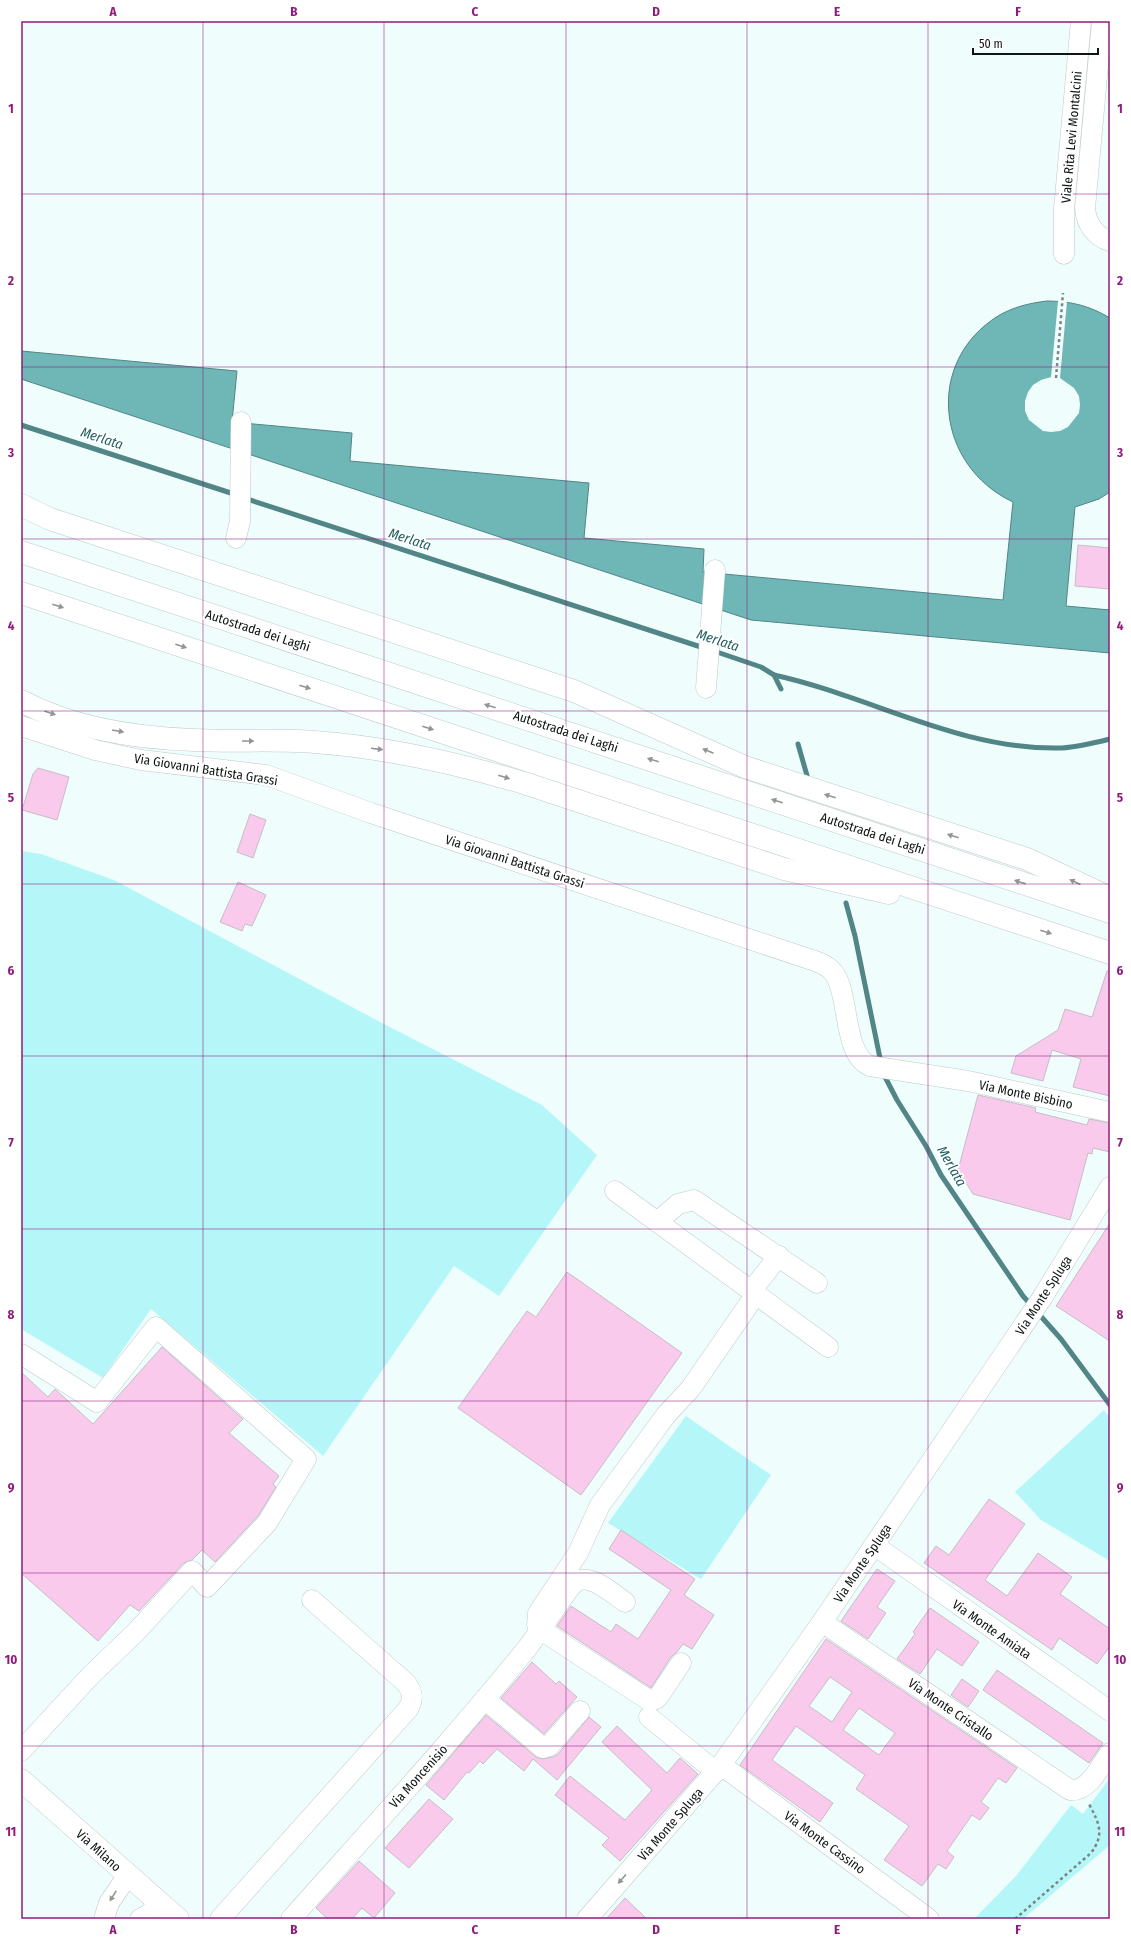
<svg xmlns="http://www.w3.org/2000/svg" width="1131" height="1940" font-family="'Fira Sans Condensed',sans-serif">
	<rect width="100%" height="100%" fill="#effdfd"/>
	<g fill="#b5f7f8">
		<path d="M 21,851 L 41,854 L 114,880 L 380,1022 L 542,1105 L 597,1155 L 499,1296 L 454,1266 L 323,1456 L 151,1309 L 103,1378 L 21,1329 Z"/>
		<path d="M 1104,1410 L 1110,1418 L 1110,1561 L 1041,1520 L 1015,1492 Z"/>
		<path d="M 686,1416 L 771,1475 L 701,1579 L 608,1523 Z"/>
		<path d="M 1110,1778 L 1110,1845 L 1023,1919 L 974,1919 L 1016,1876 L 1071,1805 L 1083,1814 Z"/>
	</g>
	<path fill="#6fb6b7" stroke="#528586" d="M 1047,301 C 1071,301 1090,306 1110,318 L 1110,492 L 1099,499 L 1075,507 L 1066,606 L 1110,610 L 1110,653 L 751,620 L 21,379 L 21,351 L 237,371 L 232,422 L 352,433 L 350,461 L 589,483 L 584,538 L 704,549 L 703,572 L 1003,600 L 1013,502 C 936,466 924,362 998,316 C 1013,307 1030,303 1047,301 Z"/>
	<path fill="#effdfd" d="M 1058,301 L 1067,301 L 1060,378 L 1074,388 L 1079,396 L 1080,405 L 1079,413 L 1068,427 L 1060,431 L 1051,432 L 1043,431 L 1029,420 L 1025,411 L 1025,401 L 1028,392 L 1033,385 L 1041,380 L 1051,377 Z"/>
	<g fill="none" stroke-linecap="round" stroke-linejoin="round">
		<g stroke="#528586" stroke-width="5">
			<path d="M 21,425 L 237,495"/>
			<path d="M 244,498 L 704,648"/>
			<path d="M 714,651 L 761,667 L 774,675 L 781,689"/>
			<path d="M 774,675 C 870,696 961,751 1062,748 C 1078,747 1094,743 1110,739"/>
			<path d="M 798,744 L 808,779"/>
			<path d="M 846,903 L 855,936 L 881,1063"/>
			<path d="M 883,1073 L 897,1100 L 926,1146 L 941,1175 L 1023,1296 L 1031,1305"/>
			<path d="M 1038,1313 L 1061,1339 L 1110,1405"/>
		</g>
	</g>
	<g fill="#facaed" stroke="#c7bdc4" fill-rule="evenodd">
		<path d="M 1078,545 L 1110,548 L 1110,589 L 1075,586 Z"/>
		<path d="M 38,768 L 69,777 L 57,820 L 22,810 L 33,774 Z"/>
		<path d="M 250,814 L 266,820 L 253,858 L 237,852 Z"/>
		<path d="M 238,882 L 266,895 L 252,926 L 245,924 L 242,931 L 220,922 Z"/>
		<path d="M 1107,971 L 1110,971 L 1110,1096 L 1073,1087 L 1081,1059 L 1052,1050 L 1043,1081 L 1011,1073 L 1016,1056 L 1058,1030 L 1065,1009 L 1092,1017 Z"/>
		<path d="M 978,1095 L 1036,1108 L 1035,1112 L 1087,1125 L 1089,1119 L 1110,1123 L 1110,1152 L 1093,1148 L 1092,1154 L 1088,1153 L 1070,1220 L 973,1194 L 958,1170 Z"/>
		<path d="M 1110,1223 L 1110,1341 L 1056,1306 Z"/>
		<path d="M 567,1272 L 682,1353 L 581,1495 L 458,1408 L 527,1311 L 536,1317 Z"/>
		<path d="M 162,1347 L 243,1419 L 229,1433 L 279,1476 L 273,1484 L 276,1487 L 258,1516 L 215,1562 L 202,1550 L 192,1560 L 184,1563 L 139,1611 L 130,1605 L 98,1641 L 21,1573 L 21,1372 L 48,1397 L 55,1389 L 93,1424 Z"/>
		<path d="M 989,1499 L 1025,1524 L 985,1580 L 1007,1596 L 1038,1553 L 1072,1577 L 1060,1594 L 1110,1629 L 1110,1646 L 1097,1664 L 1059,1638 L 1052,1650 L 924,1563 L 936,1546 L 949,1555 Z"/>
		<path d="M 621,1530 L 695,1579 L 684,1595 L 714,1615 L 692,1649 L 683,1644 L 677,1652 L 671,1657 L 651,1688 L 557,1626 L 571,1606 L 611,1632 L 616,1624 L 638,1639 L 671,1590 L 609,1549 Z"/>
		<path d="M 877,1569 L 895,1581 L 877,1607 L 886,1613 L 868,1639 L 841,1621 Z"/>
		<path d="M 930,1608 L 979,1642 L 962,1666 L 937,1649 L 920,1674 L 897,1659 L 915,1634 L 913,1632 Z"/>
		<path d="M 826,1639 L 1017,1768 L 1006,1783 L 998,1778 L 981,1802 L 989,1808 L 980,1820 L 972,1815 L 947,1851 L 954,1857 L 946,1869 L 938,1864 L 922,1886 L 884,1860 L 909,1826 L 856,1789 L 865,1775 L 796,1726 L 772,1760 L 833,1803 L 820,1822 L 740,1765 ZM 830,1677 L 852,1692 L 832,1722 L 809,1706 ZM 859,1708 L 895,1733 L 879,1755 L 843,1730 Z"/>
		<path d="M 532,1662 L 556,1684 L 559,1681 L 577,1697 L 544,1734 L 501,1698 Z"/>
		<path d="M 997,1670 L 1103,1743 L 1089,1763 L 983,1690 Z"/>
		<path d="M 962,1679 L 979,1691 L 968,1707 L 951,1695 Z"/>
		<path d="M 486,1715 L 536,1757 L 541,1759 L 553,1757 L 558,1754 L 589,1717 L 601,1727 L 557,1780 L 533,1759 L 524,1771 L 497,1749 L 483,1764 L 480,1761 L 469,1773 L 467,1772 L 444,1800 L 426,1785 Z"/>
		<path d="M 617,1726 L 667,1773 L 680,1758 L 698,1774 L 620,1861 L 602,1845 L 609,1838 L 555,1795 L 570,1776 L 625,1820 L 645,1798 L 652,1790 L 602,1742 Z"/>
		<path d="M 429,1799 L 453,1819 L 409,1868 L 385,1848 Z"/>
		<path d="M 359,1861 L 395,1893 L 374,1918 L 362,1908 L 352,1919 L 328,1919 L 316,1908 Z"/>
		<path d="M 625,1898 L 647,1919 L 606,1919 Z"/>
	</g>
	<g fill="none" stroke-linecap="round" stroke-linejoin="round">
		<g stroke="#bdcaca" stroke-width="21">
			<g id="minor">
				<path d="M 1102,21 L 1085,208 C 1086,223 1095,237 1110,241"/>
				<path d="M 1064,254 L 1064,209 L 1081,21"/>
				<path d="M 236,538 L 240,521 L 241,422"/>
				<path d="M 706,688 L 715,570"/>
				<path d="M 21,726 L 95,750 L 141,760 L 266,775 L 371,813 L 815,961 C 821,963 827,966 831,970 C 851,988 841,1054 870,1066 L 968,1081 L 1110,1112"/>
				<path d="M 615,1191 L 828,1347"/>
				<path d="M 657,1222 L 678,1204 L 694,1200 L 817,1283"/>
				<path d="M 751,1291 L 779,1256"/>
				<path d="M 21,1354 L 97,1402 L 156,1327 L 306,1459 L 267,1523 L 207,1587 L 192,1571 L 135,1633 L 91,1675 L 21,1751"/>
				<path d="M 874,1545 L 1110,1711"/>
				<path d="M 822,1622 L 1070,1790 C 1089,1792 1100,1766 1110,1753"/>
				<path d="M 681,1663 L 659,1696 L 656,1699 L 650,1701 L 541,1630 L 537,1625 L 538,1613 L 578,1553 L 600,1505 L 666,1415 L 691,1388 L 756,1294"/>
				<path d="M 486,1700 L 543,1748 L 549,1746 L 580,1711"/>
				<path d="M 649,1717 L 716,1772"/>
				<path d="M 721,1765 L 929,1919"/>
				<path d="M 104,1919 L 109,1903 L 128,1875"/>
				<path d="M 140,1919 L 148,1915 L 160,1903"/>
				<path d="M 220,1919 L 408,1709 C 414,1699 413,1692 406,1683 L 312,1600"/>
				<path d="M 291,1919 C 371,1829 453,1740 528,1647 C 537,1636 569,1585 577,1581 C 592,1574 613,1594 625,1602"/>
				<path d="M 587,1919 L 721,1765 L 822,1622 L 1042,1298 L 1110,1187"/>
			</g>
		</g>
		<g stroke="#bdcaca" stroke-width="23">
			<path id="major" d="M 21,1780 L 178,1919"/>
		</g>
		<g stroke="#bdcaca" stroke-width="23">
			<g id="highway">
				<path d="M 21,505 L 50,519 L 108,538 L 574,691 L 745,767 L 1027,859 L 1110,898"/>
				<path d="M 21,552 L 1110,912"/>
				<path d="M 21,593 L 1110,953"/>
				<path d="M 21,701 C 72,728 136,738 194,740 C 234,742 274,739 314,742 C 386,747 456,763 524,783 L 784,869 L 889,893"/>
			</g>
		</g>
		<g stroke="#7b8484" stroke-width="2.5" stroke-dasharray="3 3" stroke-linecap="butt">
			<path d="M 1056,378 L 1063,293"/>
			<path d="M 1015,1919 L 1091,1853 C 1105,1834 1099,1823 1089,1804"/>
		</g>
		<use href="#minor" stroke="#fff" stroke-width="20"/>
		<use href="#major" stroke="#fff" stroke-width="22"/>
		<use href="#highway" stroke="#fff" stroke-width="22"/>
	</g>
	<defs><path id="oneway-solid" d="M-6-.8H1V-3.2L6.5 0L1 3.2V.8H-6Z"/></defs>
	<g fill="#939595">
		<use href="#oneway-solid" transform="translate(58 606) rotate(18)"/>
		<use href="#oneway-solid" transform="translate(181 646) rotate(18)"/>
		<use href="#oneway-solid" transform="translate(305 687) rotate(18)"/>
		<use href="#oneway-solid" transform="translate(490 706) rotate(-162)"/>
		<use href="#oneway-solid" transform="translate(50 713) rotate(19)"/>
		<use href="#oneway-solid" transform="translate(428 728) rotate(18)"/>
		<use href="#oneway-solid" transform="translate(118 731) rotate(10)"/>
		<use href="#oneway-solid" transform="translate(248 741)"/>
		<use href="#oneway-solid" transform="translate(377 749) rotate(7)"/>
		<use href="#oneway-solid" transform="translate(708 751) rotate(-157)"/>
		<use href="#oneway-solid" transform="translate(653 760) rotate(-162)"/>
		<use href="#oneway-solid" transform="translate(504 777) rotate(17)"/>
		<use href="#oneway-solid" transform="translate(830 796) rotate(-162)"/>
		<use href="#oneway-solid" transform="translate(777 801) rotate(-162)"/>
		<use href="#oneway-solid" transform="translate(953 836) rotate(-162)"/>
		<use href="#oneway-solid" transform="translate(1020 882) rotate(-162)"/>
		<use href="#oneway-solid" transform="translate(1075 882) rotate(-155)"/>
		<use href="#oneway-solid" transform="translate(1046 932) rotate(18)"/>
		<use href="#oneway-solid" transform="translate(622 1879) rotate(131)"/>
		<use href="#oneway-solid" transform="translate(113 1896) rotate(122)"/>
	</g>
	<path fill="none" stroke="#8f1c7c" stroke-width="1" stroke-opacity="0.55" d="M 203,21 L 203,1919M 384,21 L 384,1919M 566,21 L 566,1919M 747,21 L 747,1919M 928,21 L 928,1919M 21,194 L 1110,194M 21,367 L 1110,367M 21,539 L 1110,539M 21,711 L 1110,711M 21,884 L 1110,884M 21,1056 L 1110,1056M 21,1229 L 1110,1229M 21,1401 L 1110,1401M 21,1573 L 1110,1573M 21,1746 L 1110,1746"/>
	<g text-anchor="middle" stroke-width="4" stroke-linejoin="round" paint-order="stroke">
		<g font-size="13" fill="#0f1414" stroke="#fff">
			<text transform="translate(1071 137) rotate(-85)" y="5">Viale Rita Levi Montalcini</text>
			<text transform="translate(258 630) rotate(18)" y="5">Autostrada dei Laghi</text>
			<text transform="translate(566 731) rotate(18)" y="5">Autostrada dei Laghi</text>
			<text transform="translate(206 769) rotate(9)" y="5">Via Giovanni Battista Grassi</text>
			<text transform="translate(873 833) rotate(18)" y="5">Autostrada dei Laghi</text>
			<text transform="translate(515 861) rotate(18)" y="5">Via Giovanni Battista Grassi</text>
			<text transform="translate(1026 1094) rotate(12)" y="5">Via Monte Bisbino</text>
			<text transform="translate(1043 1295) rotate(-57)" y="5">Via Monte Spluga</text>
			<text transform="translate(862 1563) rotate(-56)" y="5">Via Monte Spluga</text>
			<text transform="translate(992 1629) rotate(35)" y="5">Via Monte Amiata</text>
			<text transform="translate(951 1709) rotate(34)" y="5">Via Monte Cristallo</text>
			<text transform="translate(418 1776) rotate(-48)" y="5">Via Moncenisio</text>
			<text transform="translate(670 1824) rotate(-49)" y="5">Via Monte Spluga</text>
			<text transform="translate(825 1842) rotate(36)" y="5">Via Monte Cassino</text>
			<text transform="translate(99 1850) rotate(42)" y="5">Via Milano</text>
		</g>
		<g font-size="14" font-style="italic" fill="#246061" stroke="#fff">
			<text transform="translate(102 438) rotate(18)" y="5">Merlata</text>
			<text transform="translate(410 539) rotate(18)" y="5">Merlata</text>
			<text transform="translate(718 640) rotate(18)" y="5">Merlata</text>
			<text transform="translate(952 1166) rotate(60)" y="5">Merlata</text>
		</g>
	</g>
	<rect width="1131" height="1940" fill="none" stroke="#ffffff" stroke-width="44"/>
	<path d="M973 48v6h125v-6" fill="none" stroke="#0f1414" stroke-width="2"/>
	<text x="979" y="48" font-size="12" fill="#0f1414" stroke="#ffffff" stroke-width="3" paint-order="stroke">50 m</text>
	<rect x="22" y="22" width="1087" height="1896" fill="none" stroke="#8f1c7c" stroke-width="1.5"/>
	<g font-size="13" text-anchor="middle" font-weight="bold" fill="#8f1c7c">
		<text x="113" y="16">A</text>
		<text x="294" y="16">B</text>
		<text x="475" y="16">C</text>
		<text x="656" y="16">D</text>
		<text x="837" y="16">E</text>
		<text x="1018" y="16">F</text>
		<text x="11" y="113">1</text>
		<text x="1120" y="113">1</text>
		<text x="11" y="285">2</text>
		<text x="1120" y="285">2</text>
		<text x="11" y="457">3</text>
		<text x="1120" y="457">3</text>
		<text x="11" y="630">4</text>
		<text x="1120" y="630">4</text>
		<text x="11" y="802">5</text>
		<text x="1120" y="802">5</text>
		<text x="11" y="975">6</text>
		<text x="1120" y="975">6</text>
		<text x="11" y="1147">7</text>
		<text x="1120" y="1147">7</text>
		<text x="11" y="1319">8</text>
		<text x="1120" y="1319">8</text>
		<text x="11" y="1492">9</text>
		<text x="1120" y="1492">9</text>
		<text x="11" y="1664">10</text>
		<text x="1120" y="1664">10</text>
		<text x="11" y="1836">11</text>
		<text x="1120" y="1836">11</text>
		<text x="113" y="1934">A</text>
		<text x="294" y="1934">B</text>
		<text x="475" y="1934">C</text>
		<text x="656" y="1934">D</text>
		<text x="837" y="1934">E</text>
		<text x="1018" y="1934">F</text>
	</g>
</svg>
